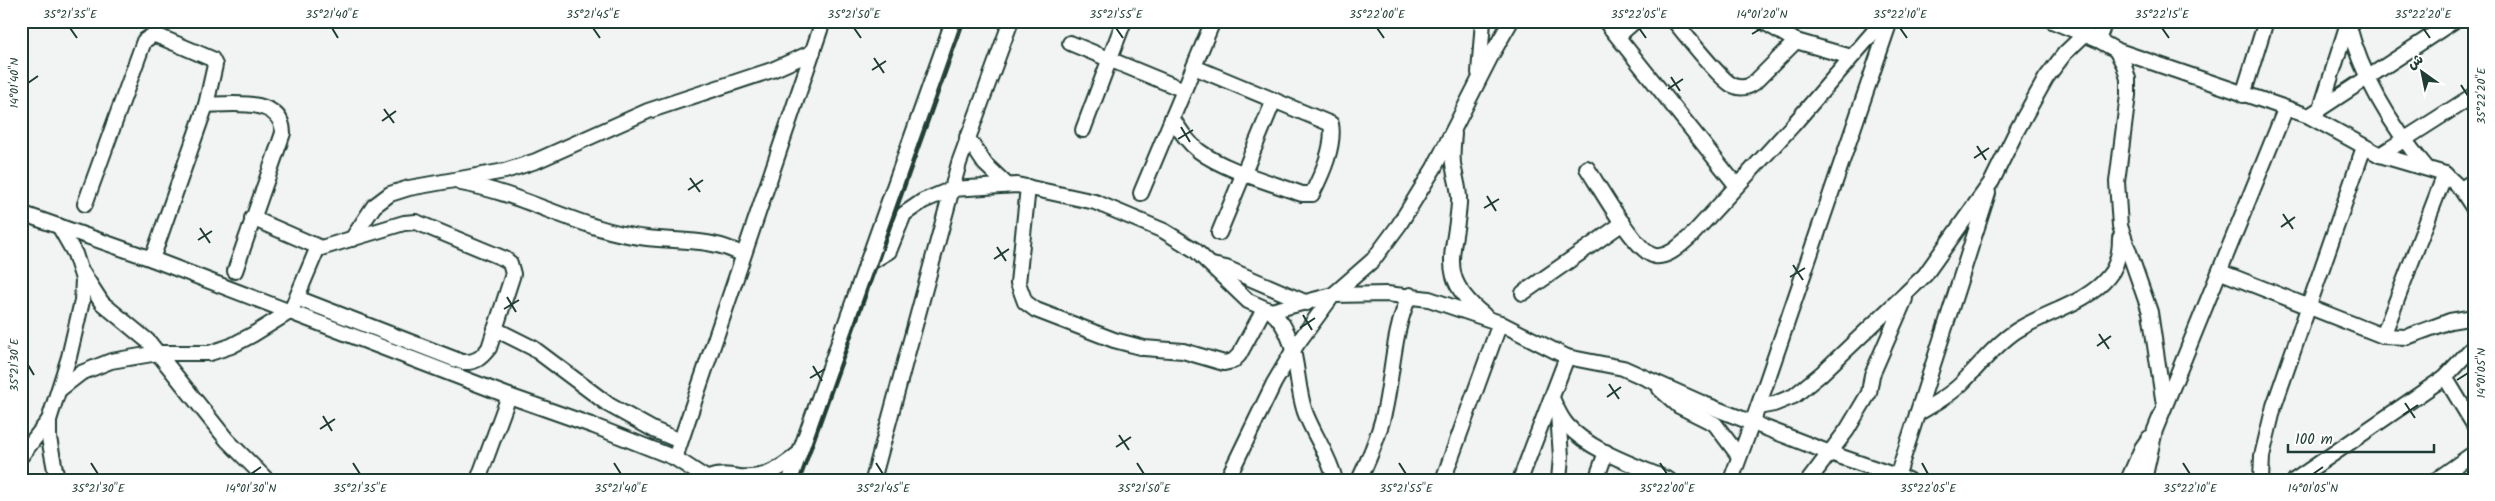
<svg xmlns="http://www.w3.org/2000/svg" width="2495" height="501" font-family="Kalam,'Playpen Sans Arabic',sans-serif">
	<rect width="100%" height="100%" fill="#f2f3f3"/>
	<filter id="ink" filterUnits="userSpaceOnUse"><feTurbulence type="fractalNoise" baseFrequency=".02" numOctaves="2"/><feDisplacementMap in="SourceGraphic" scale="10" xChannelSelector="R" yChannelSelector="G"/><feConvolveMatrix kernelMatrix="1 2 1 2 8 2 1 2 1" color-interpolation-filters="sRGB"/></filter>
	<g filter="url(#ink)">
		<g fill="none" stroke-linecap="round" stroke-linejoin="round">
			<g stroke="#1f3d34" stroke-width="18">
				<g id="minor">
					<path d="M 1605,21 L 1736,185"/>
					<path d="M 1674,21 C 1686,35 1719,78 1732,85 C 1740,89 1747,88 1754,83 L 1796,41"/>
					<path d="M 1762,21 L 1796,41 L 1851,57"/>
					<path d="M 2052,21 L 2098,40 L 2116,50 L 2309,116 L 2380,155 L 2445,174 L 2461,189 L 2474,209"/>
					<path d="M 2348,23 C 2361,75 2391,126 2426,167"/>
					<path d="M 1618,36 L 1635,21"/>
					<path d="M 2098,40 L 2105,21"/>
					<path d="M 1070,43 L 1184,90"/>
					<path d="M 2116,50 L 2124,65 L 2128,79 L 2128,95 L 2117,182 L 2120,226 L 2150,312 L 2164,405"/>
					<path d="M 1479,73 L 1483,21"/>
					<path d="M 2243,95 L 2266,21"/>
					<path d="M 206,105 C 232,104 282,97 283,133 L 235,271"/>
					<path d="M 2321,108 L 2348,23"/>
					<path d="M 2309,116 L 2454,21"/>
					<path d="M 1172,118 C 1180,130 1187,142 1199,151 C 1224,170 1272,183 1302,194 L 1312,194 C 1322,174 1335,146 1331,124 L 1194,67"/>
					<path d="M 1083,130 L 1124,21"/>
					<path d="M 1454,134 C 1453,146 1451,158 1454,169 C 1456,181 1460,191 1459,203 C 1456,254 1435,275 1484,315"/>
					<path d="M 967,137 L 985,164 L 1006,184"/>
					<path d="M 2380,155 L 2474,95"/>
					<path d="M 1587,168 C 1599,186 1636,253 1655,256 C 1669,258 1681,244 1691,236 L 1793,125 L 1883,21"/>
					<path d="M 461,183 C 526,194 581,231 647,238 C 680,242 713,238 743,255"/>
					<path d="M 1028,187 L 1018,283 L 1025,302 L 1036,310 L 1114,340 L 1144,348 L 1183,351 L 1224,363 L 1233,361 L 1239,355 L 1264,309"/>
					<path d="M 2461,189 L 2474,181"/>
					<path d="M 1141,193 L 1213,21"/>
					<path d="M 85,204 L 144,41 L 153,35 L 158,36 L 212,59 L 215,65 L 206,105 L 152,259"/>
					<path d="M 21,213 L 152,259 L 509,396 L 594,426 L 675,458 L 709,480"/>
					<path d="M 252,218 L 321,248 L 404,223 L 416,222 L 505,259 L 510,263 L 513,274 L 489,348 C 481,358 476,363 462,362 L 297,298"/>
					<path d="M 1219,233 L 1274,100"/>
					<path d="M 352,239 L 374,206 L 390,194 L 409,188 L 505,171 L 536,161 L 648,111 L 772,70 L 813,52"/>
					<path d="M 866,265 L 889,251 L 904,214 L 923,201 L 952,189 L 1017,185 L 1095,202 L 1164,231 L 1195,250 L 1248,301 L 1271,311 L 1333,295 L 1387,294 L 1429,299 L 1500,323 L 1567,357 L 1623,368 L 1704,404 L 1830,453 L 1908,480"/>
					<path d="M 1212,265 L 1226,268 L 1307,303"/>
					<path d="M 82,272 L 102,303 L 149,342 L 227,440 L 267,480"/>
					<path d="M 2221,272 L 2383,336 L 2407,337 L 2450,321 L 2474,317"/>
					<path d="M 1523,293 L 1623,223"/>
					<path d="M 1271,311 C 1301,338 1293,377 1305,412 C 1314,436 1329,455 1335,480"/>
					<path d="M 495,329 L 533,348 L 609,405 L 654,430 L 680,441"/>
					<path d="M 2383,336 L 2445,174"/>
					<path d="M 2445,377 L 2474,425"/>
					<path d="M 1660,389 L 1679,406 L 1715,424 L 1739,456"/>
					<path d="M 59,390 L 81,373 L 111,361 L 158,353 L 210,353 L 231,346 L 252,335 L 291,311 L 318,247"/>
					<path d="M 1552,398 C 1556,407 1560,417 1567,425 C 1590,451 1637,466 1669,480"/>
					<path d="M 1758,407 L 1774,404 L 1794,396 L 1821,374 L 1925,275 L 1992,181 L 2017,130 L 2046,78 L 2065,53 L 2085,34"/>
					<path d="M 1558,413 L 1561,457 L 1559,480"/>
					<path d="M 1917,414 C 1932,405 1948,397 1961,384 C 1979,366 1995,345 2016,331 C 2045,312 2086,304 2108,277 C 2117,267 2120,251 2120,238"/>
					<path d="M 21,456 L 49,420"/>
					<path d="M 675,458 L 823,21"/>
					<path d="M 708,478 C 719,474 728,475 739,477 C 764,479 779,470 797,455"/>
					<path d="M 57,480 L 49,438 L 49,420 L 69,357 L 82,301 L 83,279 L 75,254 L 59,226"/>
					<path d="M 478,480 L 509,396"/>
					<path d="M 790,480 L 953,21"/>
					<path d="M 873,480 L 959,163 L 1011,21"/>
					<path d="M 1227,480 L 1274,383 L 1297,344 L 1333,295 L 1373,260 L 1399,225 L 1434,168 L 1492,54 L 1511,21"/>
					<path d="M 1359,480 C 1371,455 1381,431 1386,404 C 1393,368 1394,328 1410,295"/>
					<path d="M 1443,480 L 1500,323"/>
					<path d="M 1520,480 L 1567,357"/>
					<path d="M 1596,480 L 1606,452"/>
					<path d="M 1731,480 L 1758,407 L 1890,21"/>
					<path d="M 1809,480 L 1847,430 L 1869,393 L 1872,375 L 1905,299"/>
					<path d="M 1896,480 L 1988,193"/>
					<path d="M 2128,480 L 2142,448 L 2149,438"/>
					<path d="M 2144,480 L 2155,430 L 2285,110"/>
					<path d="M 2261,480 L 2262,456 L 2274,406 L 2364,147"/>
					<path d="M 2295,480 L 2445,377 L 2474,346"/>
					<path d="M 2436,480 L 2474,453"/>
				</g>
			</g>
			<use href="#minor" stroke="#fff" stroke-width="14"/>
			<path stroke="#1f3d34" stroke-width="3" d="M 800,480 L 964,21"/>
		</g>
	</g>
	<path fill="none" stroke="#1f3d34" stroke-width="2" d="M 70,28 L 77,38M 332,28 L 338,38M 593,28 L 600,38M 854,28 L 861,38M 1116,28 L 1123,38M 1377,28 L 1384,38M 1639,28 L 1646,38M 1900,28 L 1907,38M 2162,28 L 2169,38M 2423,28 L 2430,38M 1752,34 L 1762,28M 874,58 L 884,73M 872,70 L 886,61M 1671,77 L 1680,91M 28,83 L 38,76M 2461,85 L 2468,96M 1668,89 L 1683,79M 384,109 L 394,123M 382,121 L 396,111M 1181,127 L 1190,142M 1178,139 L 1193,130M 1977,146 L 1986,160M 1974,158 L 1989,148M 690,178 L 700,192M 688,190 L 703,180M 1487,196 L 1496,211M 1484,208 L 1499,199M 2283,214 L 2293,229M 2281,227 L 2295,217M 200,228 L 210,243M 198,240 L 212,231M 997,247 L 1006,261M 994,259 L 1009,249M 1793,265 L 1803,280M 1790,277 L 1805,268M 507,297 L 516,312M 504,309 L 519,300M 1303,315 L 1312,330M 1300,328 L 1315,318M 2099,334 L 2109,349M 2097,346 L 2111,336M 28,365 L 34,375M 813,366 L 822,381M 810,378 L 825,369M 2457,380 L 2468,373M 1609,384 L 1619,399M 1607,397 L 1621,387M 2405,403 L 2415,418M 2403,415 L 2418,405M 323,416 L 332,431M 320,429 L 335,419M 1119,435 L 1129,450M 1116,447 L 1131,437M 91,463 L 98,474M 353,463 L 360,474M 614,463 L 621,474M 876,463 L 883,474M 1137,463 L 1144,474M 1399,463 L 1406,474M 1660,463 L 1667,474M 1922,463 L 1928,474M 2183,463 L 2190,474M 251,474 L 261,467M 2313,474 L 2323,467"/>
	<rect width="2495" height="501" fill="none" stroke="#fff" stroke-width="55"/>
	<g transform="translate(2422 72) rotate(327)" stroke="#ffffff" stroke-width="4" paint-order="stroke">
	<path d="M0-4L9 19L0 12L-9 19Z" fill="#1f3d34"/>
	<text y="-8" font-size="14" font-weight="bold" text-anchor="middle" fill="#1f3d34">ش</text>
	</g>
	<path d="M2288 444v8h146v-8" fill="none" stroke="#1f3d34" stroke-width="2.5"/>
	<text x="2295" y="444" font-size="15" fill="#1f3d34" stroke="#ffffff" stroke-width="4" paint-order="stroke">100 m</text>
	<rect x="28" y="28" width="2440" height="446" fill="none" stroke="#1f3d34" stroke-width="2"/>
	<g font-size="12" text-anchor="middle" fill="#1f3d34">
		<text x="70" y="18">35°21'35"E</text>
		<text x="332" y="18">35°21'40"E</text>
		<text x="593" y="18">35°21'45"E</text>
		<text x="854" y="18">35°21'50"E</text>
		<text x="1116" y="18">35°21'55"E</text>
		<text x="1377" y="18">35°22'00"E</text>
		<text x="1639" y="18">35°22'05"E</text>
		<text x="1762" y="18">14°01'20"N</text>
		<text x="1900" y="18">35°22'10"E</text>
		<text x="2162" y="18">35°22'15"E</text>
		<text x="2423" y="18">35°22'20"E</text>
		<text transform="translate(14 83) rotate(-90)" y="4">14°01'40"N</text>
		<text transform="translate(2481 96) rotate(-90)" y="4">35°22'20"E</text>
		<text transform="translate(14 365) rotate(-90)" y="4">35°21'30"E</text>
		<text transform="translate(2481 373) rotate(-90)" y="4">14°01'05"N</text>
		<text x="98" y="492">35°21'30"E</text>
		<text x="251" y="492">14°01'30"N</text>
		<text x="360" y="492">35°21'35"E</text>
		<text x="621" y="492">35°21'40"E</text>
		<text x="883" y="492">35°21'45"E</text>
		<text x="1144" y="492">35°21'50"E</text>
		<text x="1406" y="492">35°21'55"E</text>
		<text x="1667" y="492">35°22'00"E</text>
		<text x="1928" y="492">35°22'05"E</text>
		<text x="2190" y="492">35°22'10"E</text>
		<text x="2313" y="492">14°01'05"N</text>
	</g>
</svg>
